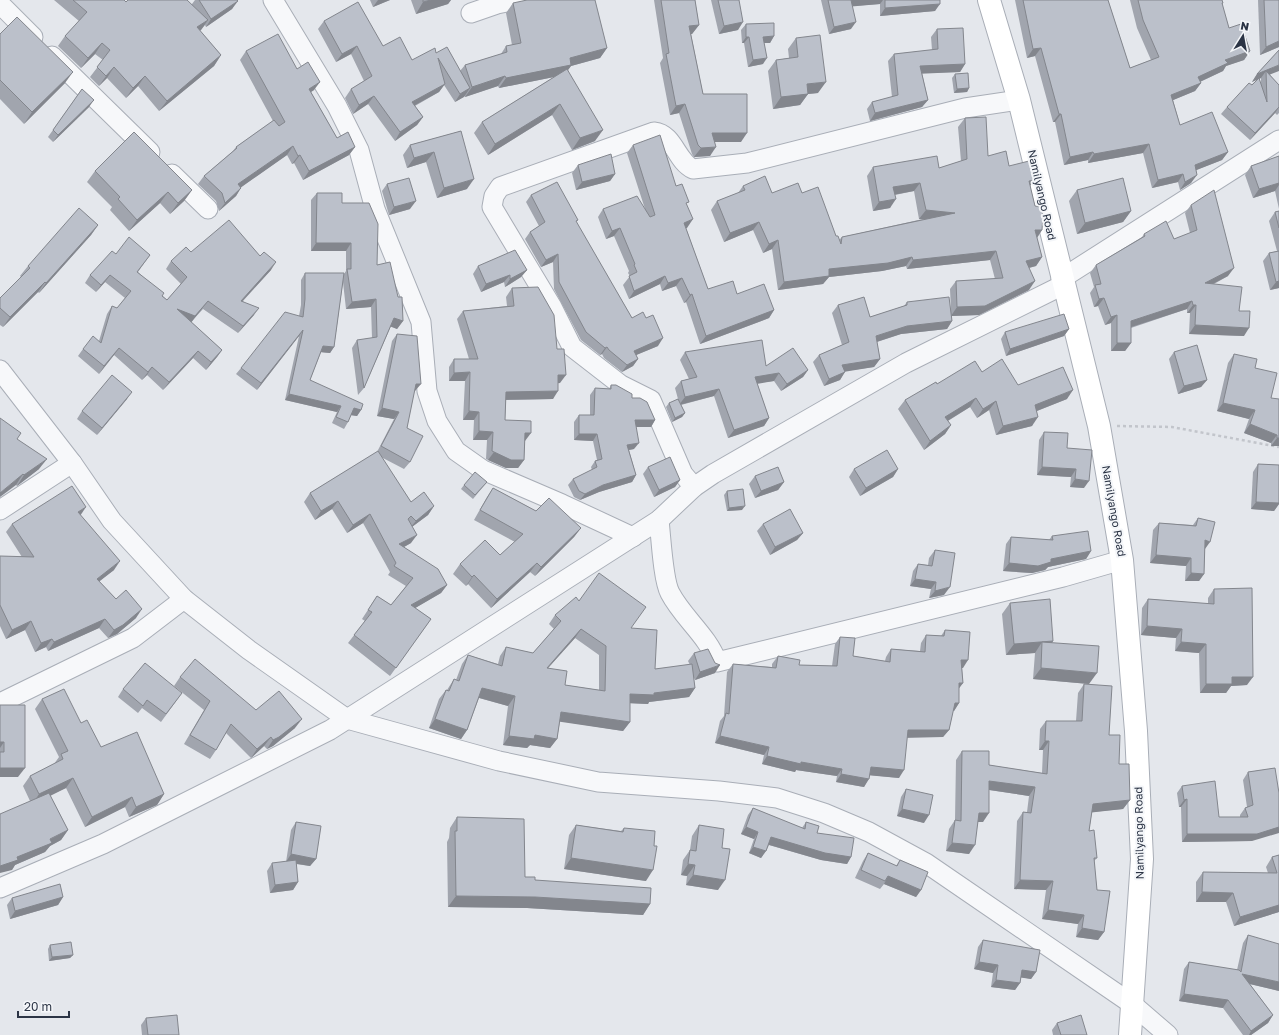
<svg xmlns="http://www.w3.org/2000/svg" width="1279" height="1035" font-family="'Golos Text',sans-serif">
	<rect width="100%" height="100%" fill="#e4e7ec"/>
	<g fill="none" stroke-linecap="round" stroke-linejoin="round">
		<g stroke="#a9aeb7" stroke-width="21">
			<g id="minor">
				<path d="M 273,0 L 337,106 L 359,150 L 375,209 L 421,322 L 427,391 L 437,421 L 456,451 L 483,470 L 562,504 L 633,537"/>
				<path d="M 0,4 L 33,37"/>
				<path d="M 471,13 L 497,4 L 516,0"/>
				<path d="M 52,56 L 150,152"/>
				<path d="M 172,174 L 208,209"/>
				<path d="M 1061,279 L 1279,140"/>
				<path d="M 0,370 L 72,463 L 112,521 L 184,599 L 249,650 L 347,719 L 499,761 L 598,782 L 719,791 L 777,798 L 824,813 L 869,832 L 926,863 L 1132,1004 L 1168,1035"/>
				<path d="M 694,487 L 683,474 L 651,400 L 621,385 L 572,347 L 552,307 L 492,207 L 494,196 L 500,187 L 654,132 C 674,134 676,161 693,169 L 747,163 L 965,108 L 1019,100"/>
				<path d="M 0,510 L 72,463"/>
				<path d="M 659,520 C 661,537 663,580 670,593 C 683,618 708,636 717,662 L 1063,577 L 1122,560"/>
				<path d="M 0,703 L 133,638 L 184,599"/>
				<path d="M 0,888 L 103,844 L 330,730 L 659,520 L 694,487 L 713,474 L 906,363 L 1063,285"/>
			</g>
		</g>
		<g stroke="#a9aeb7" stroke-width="24">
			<path id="secondary" d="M 989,0 L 1019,100 L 1099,426 L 1122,560 L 1136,731 L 1142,859 L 1130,1035"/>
		</g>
		<path stroke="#c2c5cb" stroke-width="2.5" stroke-dasharray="3 3" stroke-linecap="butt" d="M 1117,426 L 1172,427 L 1279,447"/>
		<use href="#minor" stroke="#f7f8fa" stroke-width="19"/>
		<use href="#secondary" stroke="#fff" stroke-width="22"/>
	</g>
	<g fill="#a1a5ae" fill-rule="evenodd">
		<path d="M 54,0 L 124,0 L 126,2 L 192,4 L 195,0 L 237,0 L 232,9 L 206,27 L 205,25 L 200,31 L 221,55 L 214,66 L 159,111 L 138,86 L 126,98 L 107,78 L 99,86 L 90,77 L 103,60 L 95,54 L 81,68 L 58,46 L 65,36 L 79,21 Z"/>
		<path d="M 370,0 L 390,0 L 373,7 Z"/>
		<path d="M 411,0 L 451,0 L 448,4 L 416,14 Z"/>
		<path d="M 654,0 L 695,0 L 699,25 L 692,34 L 691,34 L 703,94 L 741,142 L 715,142 L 710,156 L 694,157 L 692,154 L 679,113 L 670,115 L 660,63 L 663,58 Z"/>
		<path d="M 711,0 L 739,0 L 738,30 L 719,34 Z"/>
		<path d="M 821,0 L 940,0 L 935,11 L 880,16 L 880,4 L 852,6 L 851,29 L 829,34 Z"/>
		<path d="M 1015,0 L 1108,0 L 1130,68 L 1151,60 L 1137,28 L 1130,0 L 1222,0 L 1223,3 L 1222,5 L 1229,28 L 1250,51 L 1244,60 L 1226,66 L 1223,71 L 1200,82 L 1201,83 L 1195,91 L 1173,100 L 1180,125 L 1228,152 L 1222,160 L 1196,170 L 1191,183 L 1180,190 L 1178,182 L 1152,188 L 1143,153 L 1088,163 L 1088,160 L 1064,165 L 1055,122 L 1053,122 L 1035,56 L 1027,58 Z"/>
		<path d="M 1258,0 L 1279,0 L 1279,47 L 1260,55 Z"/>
		<path d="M 513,3 L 607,48 L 600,58 L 571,66 L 568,70 L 595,141 L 572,150 L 552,115 L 488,155 L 474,133 L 482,122 L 554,77 L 499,88 L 498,86 L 465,97 L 465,96 L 455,102 L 444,85 L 439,92 L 415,106 L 423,117 L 417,125 L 395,141 L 368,104 L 353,114 L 345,98 L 351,89 L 364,81 L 351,54 L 336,62 L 318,29 L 324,21 L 383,46 L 412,60 L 436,53 L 460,71 L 465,65 L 501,54 L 506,46 L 512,45 L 506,13 Z"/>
		<path d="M 746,24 L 774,36 L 770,43 L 764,43 L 763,64 L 748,67 L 744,43 L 742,43 L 741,30 Z"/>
		<path d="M 937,29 L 965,64 L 960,72 L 922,73 L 928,100 L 922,107 L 870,121 L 867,109 L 872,102 L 892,97 L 888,61 L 894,54 L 932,50 L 931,37 Z"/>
		<path d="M 0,34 L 65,83 L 24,124 L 0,99 Z"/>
		<path d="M 796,38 L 818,93 L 808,94 L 800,105 L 773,109 L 768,71 L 776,60 L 789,58 L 788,49 Z"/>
		<path d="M 1279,50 L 1270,75 L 1279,85 L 1279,113 L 1277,115 L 1275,113 L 1250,140 L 1221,114 L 1227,107 L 1258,79 L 1252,82 L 1257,74 ZM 1261,78 L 1261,84 L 1259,79 Z"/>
		<path d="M 246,51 L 297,69 L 314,90 L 311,92 L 337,138 L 355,147 L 349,155 L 303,180 L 294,163 L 292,164 L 287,155 L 241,187 L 236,196 L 219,211 L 216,201 L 198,184 L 204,176 L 233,151 L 236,147 L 273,121 L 240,60 Z"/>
		<path d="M 955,74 L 969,88 L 967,92 L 954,93 L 952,78 Z"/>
		<path d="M 82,89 L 89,107 L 53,142 L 48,137 Z"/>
		<path d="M 965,118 L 988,156 L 1009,166 L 1030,185 L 1035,206 L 1042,230 L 1037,238 L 1042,257 L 1036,266 L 1029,268 L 1029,290 L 979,315 L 952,316 L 952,321 L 947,329 L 901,334 L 877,342 L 880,359 L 874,367 L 845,371 L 840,380 L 824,386 L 813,362 L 819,355 L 842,345 L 832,313 L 838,305 L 870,317 L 904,306 L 907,302 L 951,310 L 950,289 L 956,281 L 995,279 L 990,260 L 907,269 L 906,266 L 882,271 L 829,277 L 823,284 L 778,290 L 772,249 L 763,253 L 753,230 L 724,242 L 711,210 L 717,201 L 738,193 L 743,186 L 772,193 L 802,193 L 839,240 L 842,237 L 923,219 L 919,219 L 914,191 L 895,195 L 890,208 L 873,211 L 867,176 L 873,167 L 939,168 L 961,161 L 958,127 Z"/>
		<path d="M 461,131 L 467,189 L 437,198 L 426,162 L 407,168 L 403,155 L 410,145 Z"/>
		<path d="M 633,145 L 676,186 L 687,205 L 687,228 L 686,228 L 708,289 L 737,294 L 774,310 L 769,318 L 700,344 L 686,302 L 684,303 L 676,286 L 662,291 L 660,284 L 629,299 L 623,285 L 630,276 L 628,273 L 629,271 L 614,236 L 606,239 L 598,217 L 603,209 L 645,209 L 627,153 Z"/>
		<path d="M 1279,156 L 1279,209 L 1275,191 L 1253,198 L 1245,175 L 1251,166 Z"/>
		<path d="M 578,165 L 615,174 L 610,181 L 576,190 L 572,173 Z"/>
		<path d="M 95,171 L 192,190 L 184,201 L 170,214 L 160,203 L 129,231 L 110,210 L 112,207 L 87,182 Z"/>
		<path d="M 387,184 L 410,209 L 389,215 L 382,191 Z"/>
		<path d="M 1077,190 L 1131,211 L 1123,222 L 1077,234 L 1069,201 Z"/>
		<path d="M 317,193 L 342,203 L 377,265 L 403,321 L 397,329 L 391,326 L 364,388 L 358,395 L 352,348 L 357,340 L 372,338 L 371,307 L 346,309 L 343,282 L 334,347 L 330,353 L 321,352 L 310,380 L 361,410 L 357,416 L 351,415 L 348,422 L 344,429 L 332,423 L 337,412 L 285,400 L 299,336 L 257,390 L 236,374 L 241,368 L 299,316 L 301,305 L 301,280 L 305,273 L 344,274 L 346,271 L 346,251 L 311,251 L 311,200 Z"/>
		<path d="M 531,195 L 578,220 L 576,222 L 632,318 L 658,346 L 636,355 L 638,359 L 633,366 L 622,372 L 604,358 L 602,354 L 600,355 L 581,340 L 554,289 L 553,262 L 541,267 L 525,239 L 530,232 L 539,226 L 526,202 Z"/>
		<path d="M 1191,205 L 1228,276 L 1214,284 L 1239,311 L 1244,336 L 1189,334 L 1190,313 L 1187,313 L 1187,309 L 1131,328 L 1131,343 L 1125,351 L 1111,351 L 1111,323 L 1105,325 L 1098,306 L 1094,307 L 1090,293 L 1094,287 L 1090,273 L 1096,265 L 1142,237 L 1144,234 L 1174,239 L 1190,233 L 1185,213 Z"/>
		<path d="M 1279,211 L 1279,288 L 1270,290 L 1263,261 L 1269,253 L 1277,251 L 1269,221 L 1275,212 Z"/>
		<path d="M 98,225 L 91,235 L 39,293 L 38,292 L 3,327 L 0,325 L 0,298 L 21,277 L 20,276 L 28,266 Z"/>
		<path d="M 191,252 L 271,270 L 243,301 L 254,315 L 238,333 L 203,309 L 191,322 L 222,350 L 217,357 L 206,370 L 193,358 L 163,390 L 147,375 L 142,380 L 114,355 L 99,374 L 78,356 L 83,349 L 99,341 L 107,314 L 112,306 L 117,308 L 125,298 L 105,282 L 96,292 L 85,283 L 90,275 L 116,254 L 150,255 L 138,272 L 167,300 L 181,284 L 166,269 L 171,261 Z"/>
		<path d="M 478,266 L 527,270 L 521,277 L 505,287 L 504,282 L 481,292 L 473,274 Z"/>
		<path d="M 512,288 L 560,383 L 558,383 L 553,399 L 506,400 L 505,420 L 525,441 L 524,460 L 518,468 L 506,468 L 486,459 L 487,440 L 473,440 L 474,420 L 463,420 L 465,381 L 449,381 L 449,367 L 454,359 L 469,359 L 457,319 L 463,311 L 507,306 L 506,297 Z"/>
		<path d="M 1069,329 L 1064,336 L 1006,356 L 1001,339 L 1005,332 Z"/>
		<path d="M 397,334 L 415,391 L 414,391 L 407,428 L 410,462 L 404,469 L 381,457 L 411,502 L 434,506 L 428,515 L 412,527 L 411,543 L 404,547 L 447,585 L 441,593 L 415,608 L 431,619 L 390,676 L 348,643 L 365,621 L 362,619 L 377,596 L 391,605 L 406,586 L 388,575 L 390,572 L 363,523 L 347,533 L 332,509 L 315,520 L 304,502 L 310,493 L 377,452 L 394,419 L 377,416 L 392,341 Z"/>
		<path d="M 685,352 L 766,366 L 808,370 L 803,377 L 781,391 L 774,381 L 757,383 L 769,418 L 764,426 L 728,438 L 714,396 L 681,405 L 685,413 L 682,417 L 672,422 L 666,407 L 669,403 L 678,399 L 675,388 L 681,381 L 689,379 L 680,360 Z"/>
		<path d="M 1174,352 L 1207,380 L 1201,387 L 1178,394 L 1169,359 Z"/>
		<path d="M 1234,354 L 1255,368 L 1271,398 L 1279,446 L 1271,446 L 1271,443 L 1244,433 L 1249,419 L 1217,411 L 1228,363 Z"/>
		<path d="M 982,372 L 1018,385 L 1067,399 L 1037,411 L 1032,426 L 996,435 L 989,410 L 977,418 L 970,407 L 948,421 L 951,425 L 945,434 L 924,450 L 898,409 L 905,400 L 937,384 Z"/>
		<path d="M 611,385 L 632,398 L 655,420 L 651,427 L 636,427 L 634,449 L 629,450 L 636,475 L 632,482 L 599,492 L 580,500 L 574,497 L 568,485 L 573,479 L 592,470 L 591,467 L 595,461 L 597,460 L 593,441 L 574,440 L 574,422 L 579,415 L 590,415 L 590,395 L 595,388 L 609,389 Z"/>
		<path d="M 127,399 L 97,435 L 77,419 L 82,411 Z"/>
		<path d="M 1044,432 L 1067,448 L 1084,488 L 1070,487 L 1071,477 L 1037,475 L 1039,440 Z"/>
		<path d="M 17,439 L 39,469 L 17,486 L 16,485 Z"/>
		<path d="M 1258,464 L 1279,465 L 1279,504 L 1274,511 L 1251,509 L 1253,472 Z"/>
		<path d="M 648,467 L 680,480 L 675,487 L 654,497 L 643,474 Z"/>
		<path d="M 854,469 L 898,469 L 893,477 L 860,496 L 849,477 Z"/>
		<path d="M 755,476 L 784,482 L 778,490 L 755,498 L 749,484 Z"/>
		<path d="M 487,482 L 473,499 L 461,489 L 464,485 Z"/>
		<path d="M 493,488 L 536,511 L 581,528 L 574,537 L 535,576 L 530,572 L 491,608 L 468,584 L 466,586 L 453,574 L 460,564 L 500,555 L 515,542 L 474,520 L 487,497 Z"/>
		<path d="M 727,491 L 742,510 L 727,511 L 724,495 Z"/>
		<path d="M 80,515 L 114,570 L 99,581 L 116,599 L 136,618 L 117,634 L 108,638 L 99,628 L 48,651 L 46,647 L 35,652 L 25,630 L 6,639 L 0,626 L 0,556 L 22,557 L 6,532 L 12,524 Z"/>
		<path d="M 1198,518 L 1205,549 L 1204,574 L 1199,581 L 1185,581 L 1186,566 L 1150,563 L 1153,530 L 1159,523 L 1193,525 Z"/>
		<path d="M 763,524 L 803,533 L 797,540 L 770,555 L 757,531 Z"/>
		<path d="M 1052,536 L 1091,551 L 1086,559 L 1048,567 L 1045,570 L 1032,573 L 1003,571 L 1006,544 L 1011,537 L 1049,540 Z"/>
		<path d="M 935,550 L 944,595 L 929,598 L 931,589 L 910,586 L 913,571 L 918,564 L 928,565 L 929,558 Z"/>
		<path d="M 1214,589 L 1247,685 L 1231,686 L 1226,693 L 1200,693 L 1199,653 L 1175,651 L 1176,638 L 1141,635 L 1142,608 L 1148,599 L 1208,604 L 1208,598 Z"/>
		<path d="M 579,601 L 631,628 L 655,669 L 690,665 L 688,661 L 694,653 L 715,673 L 695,680 L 693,676 L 695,688 L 689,697 L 649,702 L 648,704 L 630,703 L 630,722 L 623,731 L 560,721 L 557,739 L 550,748 L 530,745 L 527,748 L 503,745 L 508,706 L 479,698 L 467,730 L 461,739 L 429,728 L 439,699 L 446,690 L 447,690 L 454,679 L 456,680 L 462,664 L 468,655 L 498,664 L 500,656 L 506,647 L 533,653 L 554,629 L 549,624 L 555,615 ZM 575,638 L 599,655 L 599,690 L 565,685 L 548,668 Z"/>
		<path d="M 1010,603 L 1053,641 L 1052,643 L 1089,684 L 1033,679 L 1035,653 L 1006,655 L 1002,614 Z"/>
		<path d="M 945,630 L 963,668 L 962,668 L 963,683 L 959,688 L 959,703 L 954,711 L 953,711 L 949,730 L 943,737 L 907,737 L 899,778 L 870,775 L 864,787 L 836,782 L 837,776 L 796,770 L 795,772 L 762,764 L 764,755 L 715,743 L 720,721 L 724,716 L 727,672 L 733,664 L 772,667 L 772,664 L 778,656 L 799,665 L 832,666 L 835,644 L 840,637 L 853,656 L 885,661 L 886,657 L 891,649 L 920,651 L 921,643 L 926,635 L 941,636 Z"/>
		<path d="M 180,677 L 256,710 L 295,728 L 273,746 L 267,749 L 264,746 L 251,758 L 226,733 L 216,750 L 210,759 L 184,744 L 204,710 L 174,686 Z"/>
		<path d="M 1084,684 L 1109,735 L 1119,764 L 1130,800 L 1123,809 L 1092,812 L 1089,831 L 1097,858 L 1094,861 L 1097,890 L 1104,932 L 1098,940 L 1076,937 L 1078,924 L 1042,919 L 1046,890 L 1014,889 L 1017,821 L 1023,812 L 1027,812 L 1029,796 L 989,790 L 983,822 L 978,822 L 969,854 L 946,851 L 949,829 L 955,820 L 956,760 L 962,751 L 989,765 L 1042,773 L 1043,750 L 1039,750 L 1040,729 L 1046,721 L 1076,721 L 1078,693 Z"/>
		<path d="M 123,689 L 182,693 L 161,722 L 142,708 L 138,713 L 118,697 Z"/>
		<path d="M 42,699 L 81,723 L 101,747 L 164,794 L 157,805 L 129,817 L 125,807 L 85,827 L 66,788 L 50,795 L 68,830 L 61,840 L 50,846 L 45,852 L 15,865 L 12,870 L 30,801 L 23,786 L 30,776 L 54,764 L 59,757 L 35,709 Z"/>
		<path d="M 0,705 L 18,777 L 0,777 Z"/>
		<path d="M 1275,768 L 1252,841 L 1182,842 L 1181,807 L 1179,807 L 1177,793 L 1182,786 L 1219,817 L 1240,817 L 1240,815 L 1245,808 L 1247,807 L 1243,780 L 1248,772 Z"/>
		<path d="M 906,789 L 924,823 L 897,816 L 901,797 Z"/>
		<path d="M 753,808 L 802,828 L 806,822 L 817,833 L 851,857 L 847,864 L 821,860 L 769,845 L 766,851 L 761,858 L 749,853 L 754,839 L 741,834 L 748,815 Z"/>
		<path d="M 457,817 L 525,877 L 535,880 L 650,904 L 643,915 L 527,908 L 448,907 L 447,842 L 449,838 L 450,828 Z"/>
		<path d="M 296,822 L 316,859 L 310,866 L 296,864 L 298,882 L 293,890 L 270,893 L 267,871 L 272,863 L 286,862 L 291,830 Z"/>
		<path d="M 576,825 L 621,831 L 624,828 L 646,881 L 564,869 L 569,835 Z"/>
		<path d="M 699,825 L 722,848 L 718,890 L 686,885 L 687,876 L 681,875 L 683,860 L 690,850 L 692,836 Z"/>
		<path d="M 868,853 L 896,866 L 900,860 L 921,890 L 916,897 L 884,884 L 880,889 L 855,878 L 863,861 Z"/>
		<path d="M 1279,855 L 1279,912 L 1234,926 L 1226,902 L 1196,902 L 1196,882 L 1203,872 L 1268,873 L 1266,867 L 1272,857 Z"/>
		<path d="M 63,897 L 58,905 L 10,919 L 7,905 L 12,898 Z"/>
		<path d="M 1248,935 L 1279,991 L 1250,984 L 1273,1015 L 1268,1023 L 1251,1035 L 1243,1035 L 1223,1008 L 1179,1001 L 1184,969 L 1189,962 L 1237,970 L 1243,943 Z"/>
		<path d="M 983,940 L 1036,972 L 1031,979 L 1021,977 L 1020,983 L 1015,990 L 991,987 L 993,973 L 974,969 L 978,947 Z"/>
		<path d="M 50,945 L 73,955 L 70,958 L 49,961 L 48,949 Z"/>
		<path d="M 146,1018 L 179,1035 L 142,1035 L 141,1025 Z"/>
		<path d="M 1057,1023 L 1087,1035 L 1053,1035 L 1052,1030 Z"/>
	</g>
	<g fill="#83868d">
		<path d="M 378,0 L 390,0 L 373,7 Z"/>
		<path d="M 431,0 L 451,0 L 448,4 L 416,14 L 423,2 Z"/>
		<path d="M 851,0 L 883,0 L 880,4 L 846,7 Z"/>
		<path d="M 238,1 L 232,9 L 206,27 L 211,19 Z"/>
		<path d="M 940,4 L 935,11 L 880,16 L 885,8 Z"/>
		<path d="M 208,20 L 201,30 L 190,37 L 197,27 Z"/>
		<path d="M 743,22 L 738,30 L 719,34 L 724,26 Z"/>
		<path d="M 856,22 L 851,29 L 829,34 L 834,27 Z"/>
		<path d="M 699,25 L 692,34 L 683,35 L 689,26 Z"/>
		<path d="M 774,36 L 770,43 L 759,43 L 763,37 Z"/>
		<path d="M 746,37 L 749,37 L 744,43 L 742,43 Z"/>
		<path d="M 1279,41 L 1279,47 L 1260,55 L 1266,47 Z"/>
		<path d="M 102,43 L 95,54 L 81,68 L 88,58 Z"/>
		<path d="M 357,46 L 351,54 L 336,62 L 342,54 Z"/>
		<path d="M 607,48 L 600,58 L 571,66 L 564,75 L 499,88 L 506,78 L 570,58 Z"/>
		<path d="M 1041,48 L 1035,56 L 1027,58 L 1033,49 Z"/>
		<path d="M 1250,51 L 1244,60 L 1226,66 L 1223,71 L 1193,85 L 1198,77 L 1225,60 Z"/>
		<path d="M 221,55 L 214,66 L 159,111 L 167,101 Z"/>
		<path d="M 767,58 L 763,64 L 748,67 L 753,60 Z"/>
		<path d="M 965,64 L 960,72 L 915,74 L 920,66 Z"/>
		<path d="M 1279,65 L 1279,71 L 1266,76 L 1266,71 L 1261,78 L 1252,82 L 1257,74 Z"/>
		<path d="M 114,67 L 107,78 L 99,86 L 106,76 Z"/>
		<path d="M 73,72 L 65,83 L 24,124 L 32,112 Z"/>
		<path d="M 145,76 L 138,86 L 126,98 L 133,88 Z"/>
		<path d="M 505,76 L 498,86 L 465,97 L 472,87 Z"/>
		<path d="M 320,82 L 314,90 L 303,97 L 309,89 Z"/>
		<path d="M 826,82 L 818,93 L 808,94 L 800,105 L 773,109 L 781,97 L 807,84 Z"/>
		<path d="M 1201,83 L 1195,91 L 1166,103 L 1171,95 Z"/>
		<path d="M 445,84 L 439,92 L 406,110 L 412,102 Z"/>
		<path d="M 470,88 L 464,97 L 455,102 L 460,94 Z"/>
		<path d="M 969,88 L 967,92 L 954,93 L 957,89 Z"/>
		<path d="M 374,96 L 368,104 L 353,114 L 359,105 Z"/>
		<path d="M 94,100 L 89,107 L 53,142 L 58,135 Z"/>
		<path d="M 928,100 L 922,107 L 870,121 L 875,113 Z"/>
		<path d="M 560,104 L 552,115 L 488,155 L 495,144 Z"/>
		<path d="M 685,104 L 679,113 L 670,115 L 676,106 Z"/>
		<path d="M 1279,107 L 1275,113 L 1250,140 L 1255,133 Z"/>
		<path d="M 1059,114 L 1061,114 L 1055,122 L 1053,122 Z"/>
		<path d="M 423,117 L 417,125 L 395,141 L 400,132 Z"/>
		<path d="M 603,130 L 595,141 L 572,150 L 580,138 Z"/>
		<path d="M 712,133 L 747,133 L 741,142 L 706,142 Z"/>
		<path d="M 1149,144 L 1143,153 L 1088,163 L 1094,154 Z"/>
		<path d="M 293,146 L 287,155 L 233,193 L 238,184 Z"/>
		<path d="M 355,147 L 349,155 L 303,180 L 309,171 Z"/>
		<path d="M 716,147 L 710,156 L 694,157 L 701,148 Z"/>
		<path d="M 434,152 L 426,162 L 407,168 L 414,158 Z"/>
		<path d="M 1093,152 L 1088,160 L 1064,165 L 1070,157 Z"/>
		<path d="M 1228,152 L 1222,160 L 1189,173 L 1195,165 Z"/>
		<path d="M 300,155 L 294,163 L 292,164 L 298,156 Z"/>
		<path d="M 615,174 L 610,181 L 576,190 L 582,182 Z"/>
		<path d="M 1183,174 L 1178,182 L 1152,188 L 1158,180 Z"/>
		<path d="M 1197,175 L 1191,183 L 1180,190 L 1185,182 Z"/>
		<path d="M 474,179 L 467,189 L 437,198 L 444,188 Z"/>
		<path d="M 1034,180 L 1028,189 L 1029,181 Z"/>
		<path d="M 920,183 L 914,191 L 887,196 L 893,187 Z"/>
		<path d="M 1279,183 L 1279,185 L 1275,191 L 1253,198 L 1259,189 Z"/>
		<path d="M 241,188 L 236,196 L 219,211 L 225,203 Z"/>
		<path d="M 192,190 L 184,201 L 170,214 L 178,203 Z"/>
		<path d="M 168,192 L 160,203 L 129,231 L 137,220 Z"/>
		<path d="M 896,199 L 890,208 L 873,211 L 879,202 Z"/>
		<path d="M 416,201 L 410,209 L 389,215 L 394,207 Z"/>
		<path d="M 926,210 L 955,213 L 949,221 L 919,219 Z"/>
		<path d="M 1131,211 L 1123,222 L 1077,234 L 1085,223 Z"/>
		<path d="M 693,219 L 687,228 L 679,231 L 684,223 Z"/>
		<path d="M 759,222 L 753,230 L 724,242 L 730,233 Z"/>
		<path d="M 98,225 L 91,235 L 39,293 L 46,283 Z"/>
		<path d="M 620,228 L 614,236 L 606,239 L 612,231 Z"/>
		<path d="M 1035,230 L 1042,230 L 1036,239 Z"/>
		<path d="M 778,240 L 772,249 L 763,253 L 769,244 Z"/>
		<path d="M 316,243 L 351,243 L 346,251 L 311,251 Z"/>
		<path d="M 996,251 L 990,260 L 907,269 L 913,260 Z"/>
		<path d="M 558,254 L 553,262 L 541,267 L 546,260 Z"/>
		<path d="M 912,257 L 906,266 L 882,271 L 829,277 L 823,284 L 778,290 L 784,282 L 829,269 Z"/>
		<path d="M 1042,257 L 1036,266 L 1020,270 L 1026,261 Z"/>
		<path d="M 276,262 L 271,270 L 236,308 L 241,301 Z"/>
		<path d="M 1234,268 L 1228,276 L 1199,291 L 1205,283 Z"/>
		<path d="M 527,270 L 521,277 L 505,287 L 510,279 Z"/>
		<path d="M 110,275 L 105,282 L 96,292 L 101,285 Z"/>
		<path d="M 510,275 L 504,282 L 481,292 L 486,284 Z"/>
		<path d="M 665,276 L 660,284 L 629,299 L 634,291 Z"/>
		<path d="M 682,278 L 676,286 L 662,291 L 668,283 Z"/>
		<path d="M 1035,281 L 1029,290 L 979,315 L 951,316 L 957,307 Z"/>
		<path d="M 1279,281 L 1279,288 L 1270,290 L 1276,282 Z"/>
		<path d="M 45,282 L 38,292 L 3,327 L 10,317 Z"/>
		<path d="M 692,294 L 686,302 L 684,303 L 690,295 Z"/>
		<path d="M 1104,298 L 1098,306 L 1094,307 L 1099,299 Z"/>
		<path d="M 376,299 L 371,307 L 346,309 L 352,302 Z"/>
		<path d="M 208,301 L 190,324 L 177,309 Z"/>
		<path d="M 1192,301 L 1187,309 L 1125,329 L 1131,321 Z"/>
		<path d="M 1193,305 L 1196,305 L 1190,313 L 1187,313 Z"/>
		<path d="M 259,308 L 254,315 L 238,333 L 243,326 Z"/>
		<path d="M 774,310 L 769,318 L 700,344 L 706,336 Z"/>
		<path d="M 1117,315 L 1111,323 L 1105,325 L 1111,317 Z"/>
		<path d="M 394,318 L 403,321 L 397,329 L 389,326 Z"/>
		<path d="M 952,321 L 947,329 L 901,334 L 870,344 L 876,336 L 907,326 Z"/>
		<path d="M 1195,325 L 1249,328 L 1244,336 L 1189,334 Z"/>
		<path d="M 1069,329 L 1064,336 L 1006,356 L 1010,349 Z"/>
		<path d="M 303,330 L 299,336 L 257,390 L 261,383 Z"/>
		<path d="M 663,338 L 658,346 L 629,358 L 634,351 Z"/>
		<path d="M 1117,343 L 1131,343 L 1125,351 L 1111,351 Z"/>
		<path d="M 323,346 L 334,347 L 330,353 L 319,352 Z"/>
		<path d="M 607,347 L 602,354 L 600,355 L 605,348 Z"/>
		<path d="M 119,348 L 114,355 L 99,374 L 104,366 Z"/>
		<path d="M 222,350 L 217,357 L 206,370 L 211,362 Z"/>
		<path d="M 198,351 L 193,358 L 163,390 L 169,382 Z"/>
		<path d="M 638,359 L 633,366 L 622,372 L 627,365 Z"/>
		<path d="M 880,359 L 874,367 L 837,373 L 842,365 Z"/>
		<path d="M 152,367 L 147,375 L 142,380 L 148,372 Z"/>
		<path d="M 808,370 L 803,377 L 781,391 L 787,384 Z"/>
		<path d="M 470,372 L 465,381 L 449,381 L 454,373 Z"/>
		<path d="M 845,372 L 840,380 L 824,386 L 829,379 Z"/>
		<path d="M 779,373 L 774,381 L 750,385 L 755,377 Z"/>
		<path d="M 558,375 L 566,375 L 560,383 L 552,384 Z"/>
		<path d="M 1207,380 L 1201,387 L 1178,394 L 1184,386 Z"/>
		<path d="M 416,384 L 421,384 L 415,391 L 411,391 Z"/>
		<path d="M 719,389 L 714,396 L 679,405 L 685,397 Z"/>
		<path d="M 1073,390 L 1067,399 L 1029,414 L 1035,405 Z"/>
		<path d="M 558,391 L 553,399 L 500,400 L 506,392 Z"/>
		<path d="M 132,392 L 127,399 L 97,435 L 102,428 Z"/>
		<path d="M 289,394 L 341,406 L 337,412 L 285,400 Z"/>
		<path d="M 976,398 L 970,407 L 939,426 L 945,417 Z"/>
		<path d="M 996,401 L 989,410 L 977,418 L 983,409 Z"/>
		<path d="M 1223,403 L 1255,410 L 1249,419 L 1217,411 Z"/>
		<path d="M 354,408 L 361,410 L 357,416 L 350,415 Z"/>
		<path d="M 382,408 L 399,412 L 394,419 L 377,416 Z"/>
		<path d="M 469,411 L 479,412 L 474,420 L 463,420 Z"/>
		<path d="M 685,413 L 682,417 L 672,422 L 675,418 Z"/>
		<path d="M 1038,417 L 1032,426 L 996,435 L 1003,426 Z"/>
		<path d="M 769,418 L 764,426 L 728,438 L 734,430 Z"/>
		<path d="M 635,420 L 655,420 L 651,427 L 630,427 Z"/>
		<path d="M 1250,424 L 1277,435 L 1271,443 L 1244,433 Z"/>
		<path d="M 951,425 L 945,434 L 924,450 L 930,441 Z"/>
		<path d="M 479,431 L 493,432 L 487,440 L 473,440 Z"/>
		<path d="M 525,433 L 531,433 L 525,441 L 519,441 Z"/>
		<path d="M 579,434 L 597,434 L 593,441 L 574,440 Z"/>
		<path d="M 1277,438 L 1279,438 L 1279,446 L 1271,446 Z"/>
		<path d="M 639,443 L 634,449 L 623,451 L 627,445 Z"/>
		<path d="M 494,452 L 524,460 L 518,468 L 506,468 L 488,460 Z"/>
		<path d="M 47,459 L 39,469 L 17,486 L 24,475 Z"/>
		<path d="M 1042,467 L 1076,469 L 1071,477 L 1037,475 Z"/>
		<path d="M 898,469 L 893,477 L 860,496 L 866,488 Z"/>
		<path d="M 23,474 L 16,485 L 0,497 L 0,493 Z"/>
		<path d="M 636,475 L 632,482 L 599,492 L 580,500 L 585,494 L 603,485 Z"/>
		<path d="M 1075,479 L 1089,481 L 1084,488 L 1070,487 Z"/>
		<path d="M 680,480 L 675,487 L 654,497 L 659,490 Z"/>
		<path d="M 784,482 L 778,490 L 755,498 L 761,491 Z"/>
		<path d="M 338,501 L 332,509 L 315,520 L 321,511 Z"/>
		<path d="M 1256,502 L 1279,503 L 1279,504 L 1274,511 L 1251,509 Z"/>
		<path d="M 434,506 L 428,515 L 409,529 L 416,521 Z"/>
		<path d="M 745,506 L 742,510 L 727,511 L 729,508 Z"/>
		<path d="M 86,507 L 80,516 L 78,512 Z"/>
		<path d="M 370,514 L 363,523 L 347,533 L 353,525 Z"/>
		<path d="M 581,528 L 574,537 L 535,576 L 541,567 Z"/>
		<path d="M 803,533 L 797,540 L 770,555 L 775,547 Z"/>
		<path d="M 417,535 L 411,543 L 393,553 L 399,544 Z"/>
		<path d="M 1205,540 L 1210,542 L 1205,549 Z"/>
		<path d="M 1091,551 L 1086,559 L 1048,567 L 1045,570 L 1032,573 L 1003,571 L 1009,563 L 1051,559 Z"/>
		<path d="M 1156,555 L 1191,558 L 1186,566 L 1150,563 Z"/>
		<path d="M 120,561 L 114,570 L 91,588 L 97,579 Z"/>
		<path d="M 537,563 L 530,572 L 491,608 L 497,599 Z"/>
		<path d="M 1191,573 L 1204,574 L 1199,581 L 1185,581 Z"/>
		<path d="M 474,575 L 468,584 L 466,586 L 472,577 Z"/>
		<path d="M 915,579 L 936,582 L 931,589 L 910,586 Z"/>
		<path d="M 447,585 L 441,593 L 405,614 L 411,605 Z"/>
		<path d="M 950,587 L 944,595 L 929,598 L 935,591 Z"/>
		<path d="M 142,609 L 136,618 L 117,634 L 108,638 L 114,630 Z"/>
		<path d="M 105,619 L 99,628 L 48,651 L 54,642 Z"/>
		<path d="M 31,621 L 25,630 L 6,639 L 12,630 Z"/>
		<path d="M 1147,626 L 1182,629 L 1176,638 L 1141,635 Z"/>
		<path d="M 581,629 L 575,638 L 540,677 L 547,668 Z"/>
		<path d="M 52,639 L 46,647 L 35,652 L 41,643 Z"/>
		<path d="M 1053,641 L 1045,652 L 1042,642 L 1035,653 L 1006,655 L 1014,644 Z"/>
		<path d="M 1181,642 L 1206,644 L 1199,653 L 1175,651 Z"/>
		<path d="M 961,660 L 968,660 L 963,668 L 956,668 Z"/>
		<path d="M 720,665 L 715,673 L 695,680 L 700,672 Z"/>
		<path d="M 1041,668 L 1097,673 L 1089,684 L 1033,679 Z"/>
		<path d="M 1232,677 L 1253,677 L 1247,685 L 1231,686 L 1226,693 L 1200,693 L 1206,684 Z"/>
		<path d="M 959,683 L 963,683 L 957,691 Z"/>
		<path d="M 482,688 L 515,696 L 508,706 L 476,697 Z"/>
		<path d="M 695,688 L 689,697 L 649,702 L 648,704 L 624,703 L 630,694 L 654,693 Z"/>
		<path d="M 955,703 L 959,703 L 954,711 L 949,711 Z"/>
		<path d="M 561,712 L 630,722 L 623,731 L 555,721 Z"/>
		<path d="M 302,719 L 295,728 L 273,746 L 267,749 L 273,740 Z"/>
		<path d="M 435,719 L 467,730 L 461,739 L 429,728 Z"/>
		<path d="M 908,730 L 949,730 L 943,737 L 902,738 Z"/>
		<path d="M 535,735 L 557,739 L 550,748 L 530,745 L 527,748 L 503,745 L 509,736 Z"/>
		<path d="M 720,736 L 769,747 L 764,755 L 715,743 Z"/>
		<path d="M 271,737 L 264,746 L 251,758 L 257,749 Z"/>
		<path d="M 1045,741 L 1049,741 L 1043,750 L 1039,750 Z"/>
		<path d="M 0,742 L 4,742 L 0,748 Z"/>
		<path d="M 767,756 L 801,762 L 842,769 L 837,776 L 796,770 L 795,772 L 762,764 Z"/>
		<path d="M 871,767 L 904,770 L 899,778 L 866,775 Z"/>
		<path d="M 0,768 L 25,768 L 18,777 L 0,777 Z"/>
		<path d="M 841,774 L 869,779 L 864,787 L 836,782 Z"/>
		<path d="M 73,778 L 66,788 L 32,805 L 39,794 Z"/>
		<path d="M 989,781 L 1035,787 L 1029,796 L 983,789 Z"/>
		<path d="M 164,794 L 157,805 L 129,817 L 136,807 Z"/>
		<path d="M 132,797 L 125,807 L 85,827 L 92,817 Z"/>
		<path d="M 1187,799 L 1181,807 L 1179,807 L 1184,800 Z"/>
		<path d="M 1130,800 L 1123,809 L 1087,813 L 1093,804 Z"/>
		<path d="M 902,809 L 929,815 L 924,823 L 897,816 Z"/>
		<path d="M 979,813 L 989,813 L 983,822 L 973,822 Z"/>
		<path d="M 746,827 L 758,832 L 754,839 L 741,834 Z"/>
		<path d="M 1279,827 L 1279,833 L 1252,841 L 1182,842 L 1187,834 Z"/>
		<path d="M 68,830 L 61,840 L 50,846 L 45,852 L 15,865 L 12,870 L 0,873 L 0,866 Z"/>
		<path d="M 771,837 L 851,857 L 847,864 L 821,860 L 766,844 Z"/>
		<path d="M 952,843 L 975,845 L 969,854 L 946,851 Z"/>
		<path d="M 753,847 L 766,851 L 761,858 L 749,853 Z"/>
		<path d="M 291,854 L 316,859 L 310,866 L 286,862 Z"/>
		<path d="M 571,858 L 653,870 L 646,881 L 564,869 Z"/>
		<path d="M 688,864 L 695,865 L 687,876 L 681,875 Z"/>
		<path d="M 693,875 L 725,880 L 718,890 L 686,885 Z"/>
		<path d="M 888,876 L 921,890 L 916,897 L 884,884 Z"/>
		<path d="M 1020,880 L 1053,881 L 1046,890 L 1014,889 Z"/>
		<path d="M 298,882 L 293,890 L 270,893 L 275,885 Z"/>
		<path d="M 1202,892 L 1233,893 L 1226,902 L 1196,902 Z"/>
		<path d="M 456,896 L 535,897 L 650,904 L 643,915 L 527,908 L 448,907 Z"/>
		<path d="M 63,897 L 58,905 L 10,919 L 15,911 Z"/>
		<path d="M 1279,905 L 1279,912 L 1234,926 L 1240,917 Z"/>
		<path d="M 1048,910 L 1084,915 L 1078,924 L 1042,919 Z"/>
		<path d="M 1082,928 L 1104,932 L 1098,940 L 1076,937 Z"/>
		<path d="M 73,955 L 70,958 L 49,961 L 52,957 Z"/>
		<path d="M 979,962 L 998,965 L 993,973 L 974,969 Z"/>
		<path d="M 1022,970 L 1036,972 L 1031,979 L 1017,977 Z"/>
		<path d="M 1242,974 L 1279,982 L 1279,991 L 1237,981 Z"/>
		<path d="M 996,980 L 1020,983 L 1015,990 L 991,987 Z"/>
		<path d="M 1184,994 L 1228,1000 L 1223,1008 L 1179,1001 Z"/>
		<path d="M 1273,1015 L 1268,1023 L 1251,1035 L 1249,1035 L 1251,1031 Z"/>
	</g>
	<g fill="#bbc0ca" stroke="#83868d" fill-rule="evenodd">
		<path d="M 73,0 L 124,0 L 126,2 L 128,0 L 187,0 L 208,20 L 197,27 L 221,55 L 167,101 L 145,76 L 133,88 L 114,67 L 106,76 L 97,67 L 110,50 L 102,43 L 88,58 L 65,36 L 87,12 Z"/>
		<path d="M 199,0 L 237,0 L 238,1 L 211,19 Z"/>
		<path d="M 423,0 L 431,0 L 423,2 Z"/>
		<path d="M 527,0 L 595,0 L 607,48 L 570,58 L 571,65 L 506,78 L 505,76 L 472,87 L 465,65 L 507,52 L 506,46 L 521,43 L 513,3 Z"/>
		<path d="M 661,0 L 695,0 L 699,25 L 689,26 L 703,94 L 747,94 L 747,133 L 712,133 L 716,147 L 701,148 L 698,145 L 685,104 L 676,106 L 666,54 L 669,53 Z"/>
		<path d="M 718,0 L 739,0 L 743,22 L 724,26 Z"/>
		<path d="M 828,0 L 851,0 L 856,22 L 834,27 Z"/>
		<path d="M 885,0 L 940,0 L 940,4 L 885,8 Z"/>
		<path d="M 1023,0 L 1108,0 L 1130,68 L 1159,57 L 1143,20 L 1138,0 L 1222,0 L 1223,3 L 1222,3 L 1229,28 L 1241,24 L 1250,51 L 1225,60 L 1228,63 L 1198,77 L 1201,83 L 1171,95 L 1180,125 L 1212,112 L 1228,152 L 1195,165 L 1197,175 L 1185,182 L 1183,174 L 1158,180 L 1149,144 L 1094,154 L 1093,152 L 1070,157 L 1061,114 L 1059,114 L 1041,48 L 1033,49 Z"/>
		<path d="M 1264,0 L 1279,0 L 1279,41 L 1266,47 Z"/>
		<path d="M 358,2 L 383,46 L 400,37 L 412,60 L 435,48 L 436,53 L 447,47 L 470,88 L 460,94 L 438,58 L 445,84 L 412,102 L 423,117 L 400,132 L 374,96 L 359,105 L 351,89 L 372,76 L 357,46 L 342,54 L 324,21 Z"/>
		<path d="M 17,17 L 73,72 L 32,112 L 0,80 L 0,34 Z"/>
		<path d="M 774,23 L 774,36 L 763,37 L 767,58 L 753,60 L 749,37 L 746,37 L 746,24 Z"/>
		<path d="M 963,28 L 965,64 L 920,66 L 928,100 L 875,113 L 872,102 L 898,95 L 894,54 L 938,49 L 937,29 Z"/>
		<path d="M 278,34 L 297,69 L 308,62 L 320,82 L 309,89 L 337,138 L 348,132 L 355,147 L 309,171 L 300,155 L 298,156 L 293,146 L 238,184 L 241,188 L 225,203 L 222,193 L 204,176 L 237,148 L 236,147 L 274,120 L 279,126 L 285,122 L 246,51 Z"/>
		<path d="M 820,35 L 826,82 L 807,84 L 808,94 L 781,97 L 776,60 L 798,57 L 796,38 Z"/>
		<path d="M 1279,50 L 1279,65 L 1257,74 Z"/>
		<path d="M 567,69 L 603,130 L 580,138 L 560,104 L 495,144 L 482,122 Z"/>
		<path d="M 1266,71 L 1279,85 L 1279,107 L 1255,133 L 1227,107 L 1249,83 L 1252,85 L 1259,78 L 1267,102 Z"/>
		<path d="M 968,73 L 969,88 L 957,89 L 955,74 Z"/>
		<path d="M 82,89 L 94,100 L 58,135 L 53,130 Z"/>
		<path d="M 986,117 L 988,156 L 1006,151 L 1009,166 L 1029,161 L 1034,180 L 1029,181 L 1035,206 L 1041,207 L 1043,215 L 1042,230 L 1035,230 L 1042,257 L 1026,261 L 1035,281 L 985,306 L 957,307 L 956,281 L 1003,278 L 996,251 L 913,260 L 912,257 L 888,263 L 829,269 L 829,276 L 784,282 L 778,240 L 769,244 L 759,222 L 730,233 L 717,201 L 745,190 L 743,186 L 765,176 L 772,193 L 798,183 L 802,193 L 818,187 L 836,236 L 838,236 L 841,244 L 842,237 L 955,213 L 926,210 L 920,183 L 893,187 L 896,199 L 879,202 L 873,167 L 937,156 L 939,168 L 967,159 L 965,118 Z"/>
		<path d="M 461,131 L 474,179 L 444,188 L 434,152 L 414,158 L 410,145 Z"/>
		<path d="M 134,132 L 192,190 L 178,203 L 168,192 L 137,220 L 118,199 L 120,197 L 95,171 Z"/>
		<path d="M 660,135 L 676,186 L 682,184 L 689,202 L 686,203 L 693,219 L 684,223 L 708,289 L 733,281 L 737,294 L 764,284 L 774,310 L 706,336 L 692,294 L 690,295 L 682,278 L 668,283 L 665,276 L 634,291 L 629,276 L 637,272 L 634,265 L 635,264 L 620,228 L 612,231 L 603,209 L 637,196 L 650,217 L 655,215 L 633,145 Z"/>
		<path d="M 611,154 L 615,174 L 582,182 L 578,165 Z"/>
		<path d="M 1279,156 L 1279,183 L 1259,189 L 1251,166 Z"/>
		<path d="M 409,178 L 416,201 L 394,207 L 387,184 Z"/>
		<path d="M 1123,178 L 1131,211 L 1085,223 L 1077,190 Z"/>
		<path d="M 557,182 L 578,220 L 576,221 L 632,318 L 643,312 L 646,318 L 653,315 L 663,338 L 634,351 L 638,359 L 627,365 L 609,350 L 607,347 L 605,348 L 586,332 L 559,282 L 558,254 L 546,260 L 530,232 L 545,222 L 531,195 Z"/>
		<path d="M 1214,190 L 1234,268 L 1205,283 L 1242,287 L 1239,311 L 1250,311 L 1249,328 L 1195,325 L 1196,305 L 1193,305 L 1192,301 L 1131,321 L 1131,343 L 1117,343 L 1117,315 L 1111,317 L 1104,298 L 1099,299 L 1095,285 L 1101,284 L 1096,265 L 1145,236 L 1144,234 L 1166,221 L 1174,239 L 1197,230 L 1191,205 Z"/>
		<path d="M 317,193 L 342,193 L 342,203 L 369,203 L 378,224 L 377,265 L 390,262 L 398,297 L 402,297 L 403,321 L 394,318 L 364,388 L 357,340 L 377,337 L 376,299 L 352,302 L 347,269 L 351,269 L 351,243 L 316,243 Z"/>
		<path d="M 79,208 L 98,225 L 46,283 L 45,282 L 10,317 L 0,308 L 0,298 L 30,268 L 28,266 Z"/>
		<path d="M 1279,211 L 1279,228 L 1275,212 Z"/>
		<path d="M 229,220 L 260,256 L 264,252 L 276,262 L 241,301 L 259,308 L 243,326 L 208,301 L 195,316 L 177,309 L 222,350 L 211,362 L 198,351 L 169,382 L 152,367 L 148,372 L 119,348 L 104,366 L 83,349 L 93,336 L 101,343 L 112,306 L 117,308 L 131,291 L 110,275 L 101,285 L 90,275 L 112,251 L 116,254 L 129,237 L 150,255 L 137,272 L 164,293 L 162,296 L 167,300 L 187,277 L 171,261 L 186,247 L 191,252 Z"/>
		<path d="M 515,250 L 527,270 L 510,279 L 510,275 L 486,284 L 478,266 Z"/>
		<path d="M 1279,251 L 1279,281 L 1276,282 L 1269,253 Z"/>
		<path d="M 305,273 L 344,273 L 334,347 L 323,346 L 310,380 L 363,404 L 361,410 L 354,408 L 348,422 L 336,417 L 341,406 L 289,394 L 303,330 L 261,383 L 241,368 L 285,312 L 303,317 L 305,299 Z"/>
		<path d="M 538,287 L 554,315 L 557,349 L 564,349 L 566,375 L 558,375 L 558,391 L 506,392 L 505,420 L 531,421 L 531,433 L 525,433 L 524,460 L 511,460 L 492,451 L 493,432 L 479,431 L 479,412 L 469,411 L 470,372 L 454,373 L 454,359 L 478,359 L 463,311 L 514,306 L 512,288 Z"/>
		<path d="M 864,297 L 870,317 L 907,305 L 907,302 L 949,297 L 952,321 L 907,326 L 876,336 L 880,359 L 842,365 L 845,372 L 829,379 L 819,355 L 849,342 L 838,305 Z"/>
		<path d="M 1064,314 L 1069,329 L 1010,349 L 1005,332 Z"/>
		<path d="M 397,334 L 417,336 L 421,384 L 416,384 L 407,428 L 423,436 L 410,462 L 381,446 L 399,412 L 382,408 Z"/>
		<path d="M 762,340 L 766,366 L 793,348 L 808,370 L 787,384 L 779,373 L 755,377 L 769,418 L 734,430 L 719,389 L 685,397 L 681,381 L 697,377 L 685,352 Z"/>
		<path d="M 1197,345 L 1207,380 L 1184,386 L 1174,352 Z"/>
		<path d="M 1234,354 L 1257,359 L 1255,368 L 1277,373 L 1271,398 L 1279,399 L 1279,438 L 1277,438 L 1277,435 L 1250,424 L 1255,410 L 1223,403 Z"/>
		<path d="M 1002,359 L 1018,385 L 1063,367 L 1073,390 L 1035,405 L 1038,417 L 1003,426 L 996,401 L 983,409 L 976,398 L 945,417 L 951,425 L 930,441 L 905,400 L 936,382 L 937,384 L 975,361 L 982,372 Z"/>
		<path d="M 112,375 L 132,392 L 102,428 L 82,411 Z"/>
		<path d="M 611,385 L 616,385 L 632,394 L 632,398 L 640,398 L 647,402 L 655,420 L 635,420 L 639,443 L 627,445 L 636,475 L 603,485 L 585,494 L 579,491 L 573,479 L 597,467 L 595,461 L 602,459 L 597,434 L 579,434 L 579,415 L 594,415 L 595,388 L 611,389 Z"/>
		<path d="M 678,399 L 685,413 L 675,418 L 669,403 Z"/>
		<path d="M 0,418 L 21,433 L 17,439 L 47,459 L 24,475 L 23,474 L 0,493 Z"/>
		<path d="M 1044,432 L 1068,433 L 1067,448 L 1092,450 L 1089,481 L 1075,479 L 1076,469 L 1042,467 Z"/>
		<path d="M 887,450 L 898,469 L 866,488 L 854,469 Z"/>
		<path d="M 378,451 L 411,502 L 424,492 L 434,506 L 416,521 L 411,516 L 408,519 L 417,535 L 399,544 L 438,569 L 447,585 L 411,605 L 431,619 L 396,668 L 354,635 L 372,612 L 368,610 L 377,596 L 391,605 L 413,578 L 394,566 L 396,563 L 370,514 L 353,525 L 338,501 L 321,511 L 310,493 Z"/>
		<path d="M 670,457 L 680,480 L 659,490 L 648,467 Z"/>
		<path d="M 1258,464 L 1279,465 L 1279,503 L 1256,502 Z"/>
		<path d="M 778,467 L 784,482 L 761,491 L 755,476 Z"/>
		<path d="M 475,472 L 487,482 L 475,495 L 464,485 Z"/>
		<path d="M 72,486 L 86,507 L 78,512 L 120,561 L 97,579 L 116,599 L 126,590 L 142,609 L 123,625 L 114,630 L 105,619 L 54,642 L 52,639 L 41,643 L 31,621 L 12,630 L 0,605 L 0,556 L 34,557 L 12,524 Z"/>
		<path d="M 493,488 L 536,511 L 549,498 L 581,528 L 541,567 L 537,563 L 497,599 L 474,575 L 472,577 L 460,564 L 485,540 L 500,555 L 523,534 L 480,510 Z"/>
		<path d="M 743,489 L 745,506 L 729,508 L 727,491 Z"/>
		<path d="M 790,509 L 803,533 L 775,547 L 763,524 Z"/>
		<path d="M 1198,518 L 1215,522 L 1210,542 L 1205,540 L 1204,574 L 1191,573 L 1191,558 L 1156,555 L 1159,523 L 1196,526 Z"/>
		<path d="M 1088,531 L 1091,551 L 1051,559 L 1051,562 L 1038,566 L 1009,563 L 1011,537 L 1053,540 L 1052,536 Z"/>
		<path d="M 935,550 L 955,553 L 950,587 L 935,591 L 936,582 L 915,579 L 918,564 L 932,566 Z"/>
		<path d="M 599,573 L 646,607 L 631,628 L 657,630 L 655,669 L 692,664 L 695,688 L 654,693 L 654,695 L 630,694 L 630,722 L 561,712 L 557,739 L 535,735 L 534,739 L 509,736 L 515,696 L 482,688 L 467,730 L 435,719 L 446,690 L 449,691 L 454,679 L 459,681 L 468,655 L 502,666 L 506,647 L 533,653 L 561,621 L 555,615 L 576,597 L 579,601 ZM 581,629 L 606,646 L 605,691 L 565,685 L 567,671 L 547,668 Z"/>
		<path d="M 1252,588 L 1253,677 L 1232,677 L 1232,684 L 1206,684 L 1206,644 L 1181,642 L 1182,629 L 1147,626 L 1148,599 L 1214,604 L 1214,589 Z"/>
		<path d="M 1050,599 L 1053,641 L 1014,644 L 1010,603 Z"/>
		<path d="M 945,630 L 970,632 L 968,660 L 961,660 L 963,683 L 959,683 L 959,703 L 955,703 L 949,730 L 908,730 L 904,770 L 871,767 L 869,779 L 841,774 L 842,769 L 801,762 L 801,764 L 767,756 L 769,747 L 720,736 L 726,713 L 729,714 L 733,664 L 776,668 L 778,656 L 800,660 L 799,665 L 837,666 L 840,637 L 855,638 L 853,656 L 890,662 L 891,649 L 925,652 L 926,635 L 944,636 Z"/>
		<path d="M 1042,642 L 1099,646 L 1097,673 L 1041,668 Z"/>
		<path d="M 708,649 L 715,663 L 720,665 L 700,672 L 694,653 Z"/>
		<path d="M 195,659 L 256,710 L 279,691 L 302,719 L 279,737 L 273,740 L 271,737 L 257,749 L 231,724 L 216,750 L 190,735 L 210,701 L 180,677 Z"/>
		<path d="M 145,663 L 182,693 L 166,714 L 147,700 L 143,706 L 123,689 Z"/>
		<path d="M 1084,684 L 1112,686 L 1109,735 L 1120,735 L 1119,764 L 1129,764 L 1130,800 L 1093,804 L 1089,831 L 1094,830 L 1097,858 L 1094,858 L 1097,890 L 1110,891 L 1104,932 L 1082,928 L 1084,915 L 1048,910 L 1053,881 L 1020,880 L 1023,812 L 1031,813 L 1035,787 L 989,781 L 989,813 L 979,813 L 975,845 L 952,843 L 955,820 L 961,821 L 962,751 L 989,751 L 989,765 L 1047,774 L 1049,741 L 1045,741 L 1046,721 L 1082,721 Z"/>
		<path d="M 64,689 L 81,723 L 87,720 L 101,747 L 137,732 L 164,794 L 136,807 L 132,797 L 92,817 L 73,778 L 39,794 L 30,776 L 63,759 L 61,754 L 68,751 L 42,699 Z"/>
		<path d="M 0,705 L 25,705 L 25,768 L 0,768 L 0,752 L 4,752 L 4,742 L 0,742 Z"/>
		<path d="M 1275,768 L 1279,793 L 1279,827 L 1257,834 L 1187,834 L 1187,799 L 1184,800 L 1182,786 L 1215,781 L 1219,817 L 1248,817 L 1245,808 L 1253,805 L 1248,772 Z"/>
		<path d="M 906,789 L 933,795 L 929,815 L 902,809 Z"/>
		<path d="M 49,793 L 68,830 L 50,839 L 52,843 L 17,857 L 18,860 L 0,866 L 0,814 Z"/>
		<path d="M 753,808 L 805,829 L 806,822 L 819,826 L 817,833 L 854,838 L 851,857 L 825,853 L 771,837 L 766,851 L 753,847 L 758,832 L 746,827 Z"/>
		<path d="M 457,817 L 524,819 L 525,877 L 535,877 L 535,880 L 651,888 L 650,904 L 535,897 L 456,896 L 455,831 L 457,831 Z"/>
		<path d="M 296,822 L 321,826 L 316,859 L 291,854 Z"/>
		<path d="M 576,825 L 623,832 L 624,828 L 655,831 L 654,846 L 657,846 L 653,870 L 571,858 Z"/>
		<path d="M 699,825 L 724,829 L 722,848 L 730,849 L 725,880 L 693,875 L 695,865 L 688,864 L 690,850 L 696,851 Z"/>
		<path d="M 868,853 L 897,866 L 900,860 L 928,872 L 921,890 L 888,876 L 885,881 L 861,870 Z"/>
		<path d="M 1279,855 L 1279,905 L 1240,917 L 1233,893 L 1202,892 L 1203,872 L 1277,873 L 1272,857 Z"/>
		<path d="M 296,860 L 298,882 L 275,885 L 272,863 Z"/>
		<path d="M 60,884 L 63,897 L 15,911 L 12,898 Z"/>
		<path d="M 1248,935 L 1279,944 L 1279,982 L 1242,974 L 1273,1015 L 1251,1031 L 1228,1000 L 1184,994 L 1189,962 L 1239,970 L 1241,972 Z"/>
		<path d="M 983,940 L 1040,950 L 1036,972 L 1022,970 L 1020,983 L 996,980 L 998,965 L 979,962 Z"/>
		<path d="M 71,942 L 73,955 L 52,957 L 50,945 Z"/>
		<path d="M 177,1015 L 179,1035 L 148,1035 L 146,1018 Z"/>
		<path d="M 1081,1015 L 1087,1035 L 1061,1035 L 1057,1023 Z"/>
	</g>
	<g text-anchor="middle" stroke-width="4" stroke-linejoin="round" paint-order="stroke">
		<g font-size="11" fill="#2b3445" stroke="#f4f6f9">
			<text transform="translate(1042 195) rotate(77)" y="4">Namilyango Road</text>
			<text transform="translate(1114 511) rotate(80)" y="4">Namilyango Road</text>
			<text transform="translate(1139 833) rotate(-91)" y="4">Namilyango Road</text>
		</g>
	</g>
	<g transform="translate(1243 36) rotate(11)" stroke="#f4f6f9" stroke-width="3" paint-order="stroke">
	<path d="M0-3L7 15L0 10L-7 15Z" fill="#2b3445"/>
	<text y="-6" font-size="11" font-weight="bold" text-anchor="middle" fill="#2b3445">N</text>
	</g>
	<path d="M18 1011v6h51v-6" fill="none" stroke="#2b3445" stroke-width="2"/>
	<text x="24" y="1011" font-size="12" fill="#2b3445" stroke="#f4f6f9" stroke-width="3" paint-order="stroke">20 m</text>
</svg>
